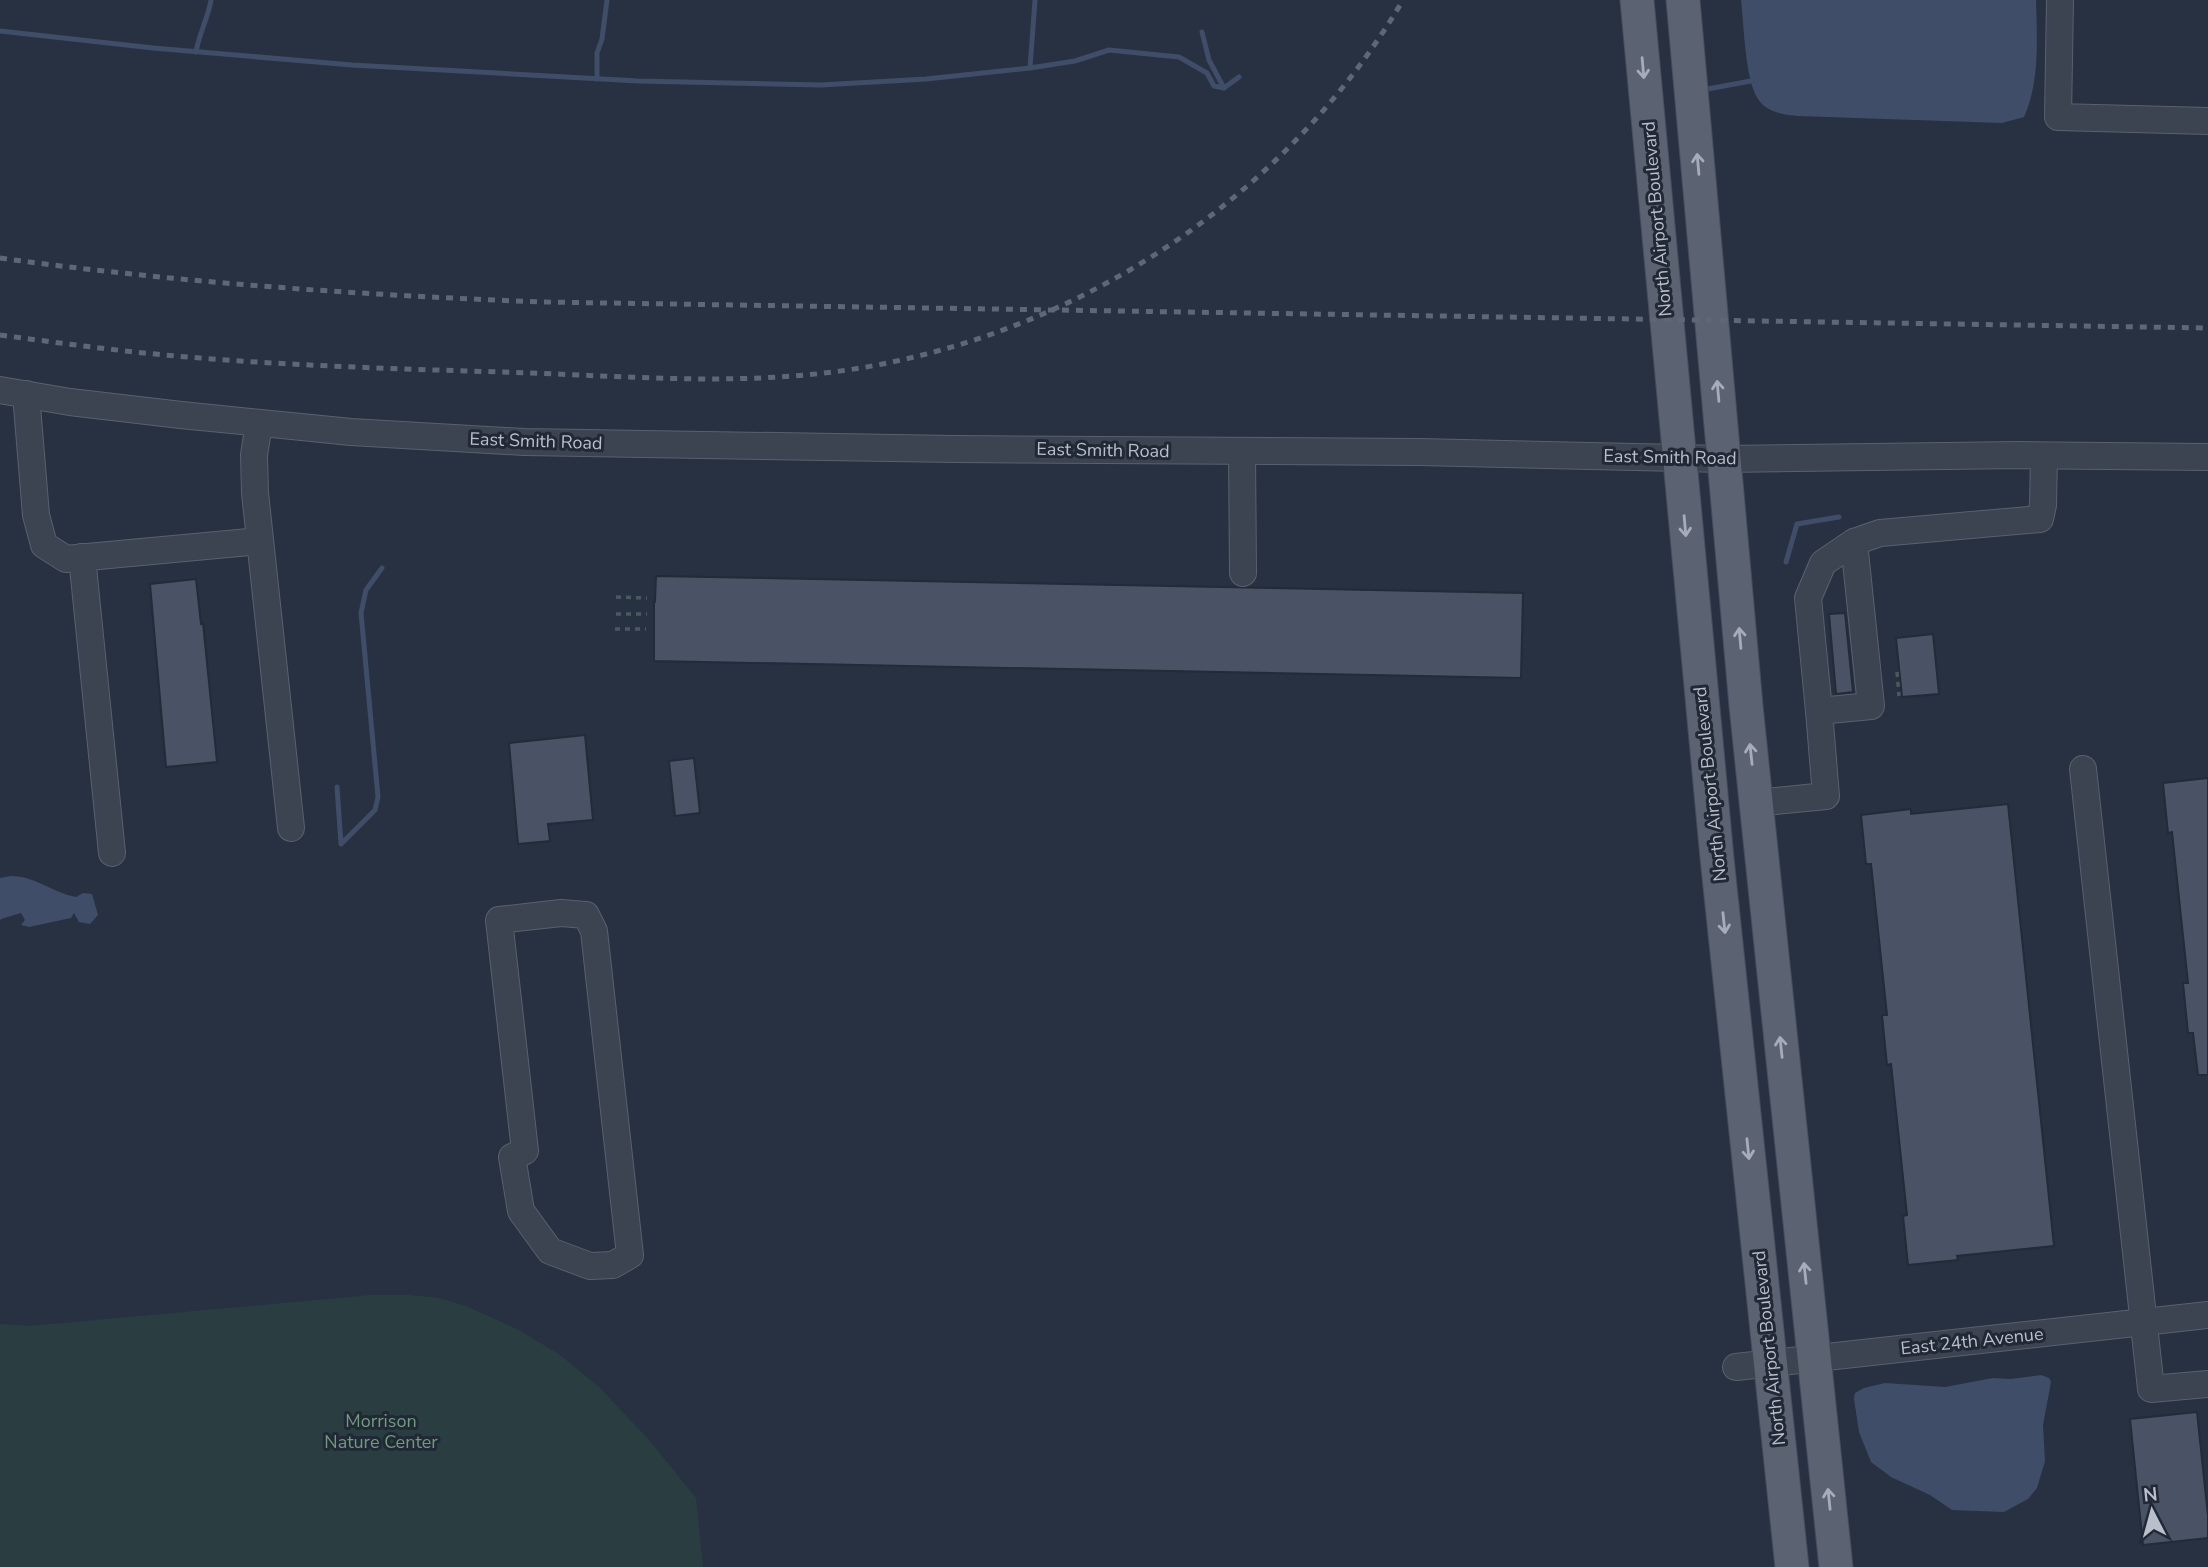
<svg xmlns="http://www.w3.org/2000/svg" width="2208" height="1567" font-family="'Nunito Sans',sans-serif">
	<rect width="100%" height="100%" fill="#283141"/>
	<path fill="#2a3e42" d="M 371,1295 L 409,1295 L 439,1298 L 466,1306 L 519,1330 L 560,1355 L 599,1387 L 650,1441 L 696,1498 L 703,1567 L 0,1567 L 0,1324 L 30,1326 Z"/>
	<g fill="#3f4d69">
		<path d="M 1741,0 L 2036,0 C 2037,37 2040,82 2024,117 L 2002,123 L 1798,116 C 1784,115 1766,112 1758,99 C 1745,79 1744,26 1741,0 Z"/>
		<path d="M 11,876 C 35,876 53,893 76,897 L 83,893 L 92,894 L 98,915 L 90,924 L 79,922 L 74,913 L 71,918 L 29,927 L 21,925 L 25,920 L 21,913 L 1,919 L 0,921 L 0,878 Z"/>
		<path d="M 2041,1375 L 2049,1378 L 2051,1382 L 2043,1425 L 2045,1461 L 2037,1488 L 2028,1499 L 2004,1512 L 1952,1510 L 1930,1495 L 1891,1477 L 1871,1462 L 1859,1432 L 1854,1399 L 1855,1393 L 1864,1388 L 1885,1383 L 1945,1387 L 1993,1378 L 2011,1379 Z"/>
	</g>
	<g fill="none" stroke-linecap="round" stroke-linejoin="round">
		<g stroke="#3f4d69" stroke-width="5">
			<path d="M 0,31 L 153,48 L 352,65 L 638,81 L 821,85 L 926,79 L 1030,68 L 1075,61 L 1109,50 L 1179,57 L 1207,73 L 1214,86 L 1224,88 L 1239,77"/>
			<path d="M 1202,32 L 1209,60 L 1224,88"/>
			<path d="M 196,52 C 199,34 208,18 211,0"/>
			<path d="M 1030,68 L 1035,0"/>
			<path d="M 597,79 L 597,53 L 602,39 L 607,0"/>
			<path d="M 1702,90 L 1751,81"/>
			<path d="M 1786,562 L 1797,524 L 1839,517"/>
			<path d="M 337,787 L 341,844 L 375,810 L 378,797 L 361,613 L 366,590 L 382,568"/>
		</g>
	</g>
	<g fill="#4a5365" stroke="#232a38" stroke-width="2">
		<path d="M 656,576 L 1523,593 L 1521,678 L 654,661 L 654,600 L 655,601 Z"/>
		<path d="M 196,579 L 201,624 L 203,623 L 217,762 L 166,767 L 150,584 Z"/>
		<path d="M 1845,613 L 1853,692 L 1836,694 L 1829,614 Z"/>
		<path d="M 1933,634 L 1939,694 L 1902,697 L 1896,638 Z"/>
		<path d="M 585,735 L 593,820 L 548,824 L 550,841 L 518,844 L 509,743 Z"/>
		<path d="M 694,758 L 700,813 L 675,816 L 669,761 Z"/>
		<path d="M 2208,778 L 2208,1075 L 2198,1075 L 2193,1033 L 2188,1033 L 2183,983 L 2188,983 L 2172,832 L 2168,833 L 2163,783 Z"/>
		<path d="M 2008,804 L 2054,1246 L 1957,1256 L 1958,1260 L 1908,1265 L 1903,1216 L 1907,1215 L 1891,1064 L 1887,1065 L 1882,1015 L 1887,1015 L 1871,864 L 1866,864 L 1861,815 L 1911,809 L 1911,814 Z"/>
		<path d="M 2197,1412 L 2208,1516 L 2208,1538 L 2143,1545 L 2130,1419 Z"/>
	</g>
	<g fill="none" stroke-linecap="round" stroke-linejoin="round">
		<g stroke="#5a616e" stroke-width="28">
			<g id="minor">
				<path d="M 2060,0 L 2058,117 L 2208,121"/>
				<path d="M 0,390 L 70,402 L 181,415 L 351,432 L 524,442 L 954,449 L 1419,452 L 1724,459 L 2019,455 L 2208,457"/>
				<path d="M 26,394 L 36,515 L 44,545 L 66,559 L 260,541"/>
				<path d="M 259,423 L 254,455 L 255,493 L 291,828"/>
				<path d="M 1242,451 L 1243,573"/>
				<path d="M 82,557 L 112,853"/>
				<path d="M 1819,711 L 1808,598 L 1823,563 L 1854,542"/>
				<path d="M 2083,769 L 2151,1389 L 2208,1384"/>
				<path d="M 1756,803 L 1826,796 L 1819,711 L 1871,706 L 1854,542 L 1880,533 L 2040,519 L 2043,505 L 2044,456"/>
				<path d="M 561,913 L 586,915 L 594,931 L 630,1255 L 613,1265 L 590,1266 L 550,1251 L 521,1211 L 512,1157 L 525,1151 L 499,920 Z"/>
				<path d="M 1736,1367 L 2208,1315"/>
			</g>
		</g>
		<g stroke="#464c5a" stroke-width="35">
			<g id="major">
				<path d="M 1637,0 L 1717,858 L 1792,1567"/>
				<path d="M 1683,0 L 1746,706 L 1836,1567"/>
			</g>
		</g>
		<g stroke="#495a5f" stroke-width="3.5" stroke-dasharray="5 5" stroke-linecap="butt">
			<path d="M 616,597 L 647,598"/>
			<path d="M 616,614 L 647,614"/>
			<path d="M 615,629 L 646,629"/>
			<path d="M 1897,672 L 1899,696"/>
		</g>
		<use href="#minor" stroke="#3c4351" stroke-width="26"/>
		<use href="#major" stroke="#5b6271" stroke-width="33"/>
		<g stroke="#5f6777" stroke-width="5" stroke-dasharray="7 7" stroke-linecap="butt">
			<path d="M 0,258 C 180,283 361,295 543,302 L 2208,328"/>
			<path d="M 0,335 C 67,344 133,353 200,358 C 300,366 401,369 501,372 C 611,375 724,386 833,372 C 1066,342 1284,203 1403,0"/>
		</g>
	</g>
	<defs><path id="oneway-shaft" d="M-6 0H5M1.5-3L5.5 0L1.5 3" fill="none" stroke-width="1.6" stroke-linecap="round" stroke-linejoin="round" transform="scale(1.75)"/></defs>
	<g stroke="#a6acb9">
		<use href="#oneway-shaft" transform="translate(1643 68) rotate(85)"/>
		<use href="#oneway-shaft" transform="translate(1698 164) rotate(-95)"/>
		<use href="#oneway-shaft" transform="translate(1718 391) rotate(-95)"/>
		<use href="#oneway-shaft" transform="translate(1685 526) rotate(85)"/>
		<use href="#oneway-shaft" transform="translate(1740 638) rotate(-95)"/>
		<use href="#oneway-shaft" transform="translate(1751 754) rotate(-96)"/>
		<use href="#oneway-shaft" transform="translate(1724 923) rotate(84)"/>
		<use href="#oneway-shaft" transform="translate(1781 1047) rotate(-96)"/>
		<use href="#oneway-shaft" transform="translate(1748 1149) rotate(84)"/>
		<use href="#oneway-shaft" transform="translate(1805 1273) rotate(-96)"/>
		<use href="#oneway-shaft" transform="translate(1829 1499) rotate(-96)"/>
	</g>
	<g text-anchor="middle" stroke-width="6" stroke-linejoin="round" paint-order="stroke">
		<g font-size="18" fill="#b9bfcb" stroke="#212836">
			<text transform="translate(1657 219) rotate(-95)" y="6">North Airport Boulevard</text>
			<text transform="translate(536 441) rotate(2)" y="6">East Smith Road</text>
			<text transform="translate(1103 450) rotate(1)" y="6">East Smith Road</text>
			<text transform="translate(1670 457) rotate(1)" y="6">East Smith Road</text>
			<text transform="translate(1710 784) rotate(-96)" y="6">North Airport Boulevard</text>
			<text transform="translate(1972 1341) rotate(-6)" y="6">East 24th Avenue</text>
			<text transform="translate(1769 1348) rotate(-96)" y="6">North Airport Boulevard</text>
		</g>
		<g font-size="18" fill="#729a7e" stroke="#212836">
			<text x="381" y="1427">Morrison<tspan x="381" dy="21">Nature Center</tspan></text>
		</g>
	</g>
	<g transform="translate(2152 1511) rotate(354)" stroke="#212836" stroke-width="5" paint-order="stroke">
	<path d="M0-5L12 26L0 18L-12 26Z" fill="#b9bfcb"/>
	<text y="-10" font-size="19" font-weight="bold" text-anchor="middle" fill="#b9bfcb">N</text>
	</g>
</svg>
